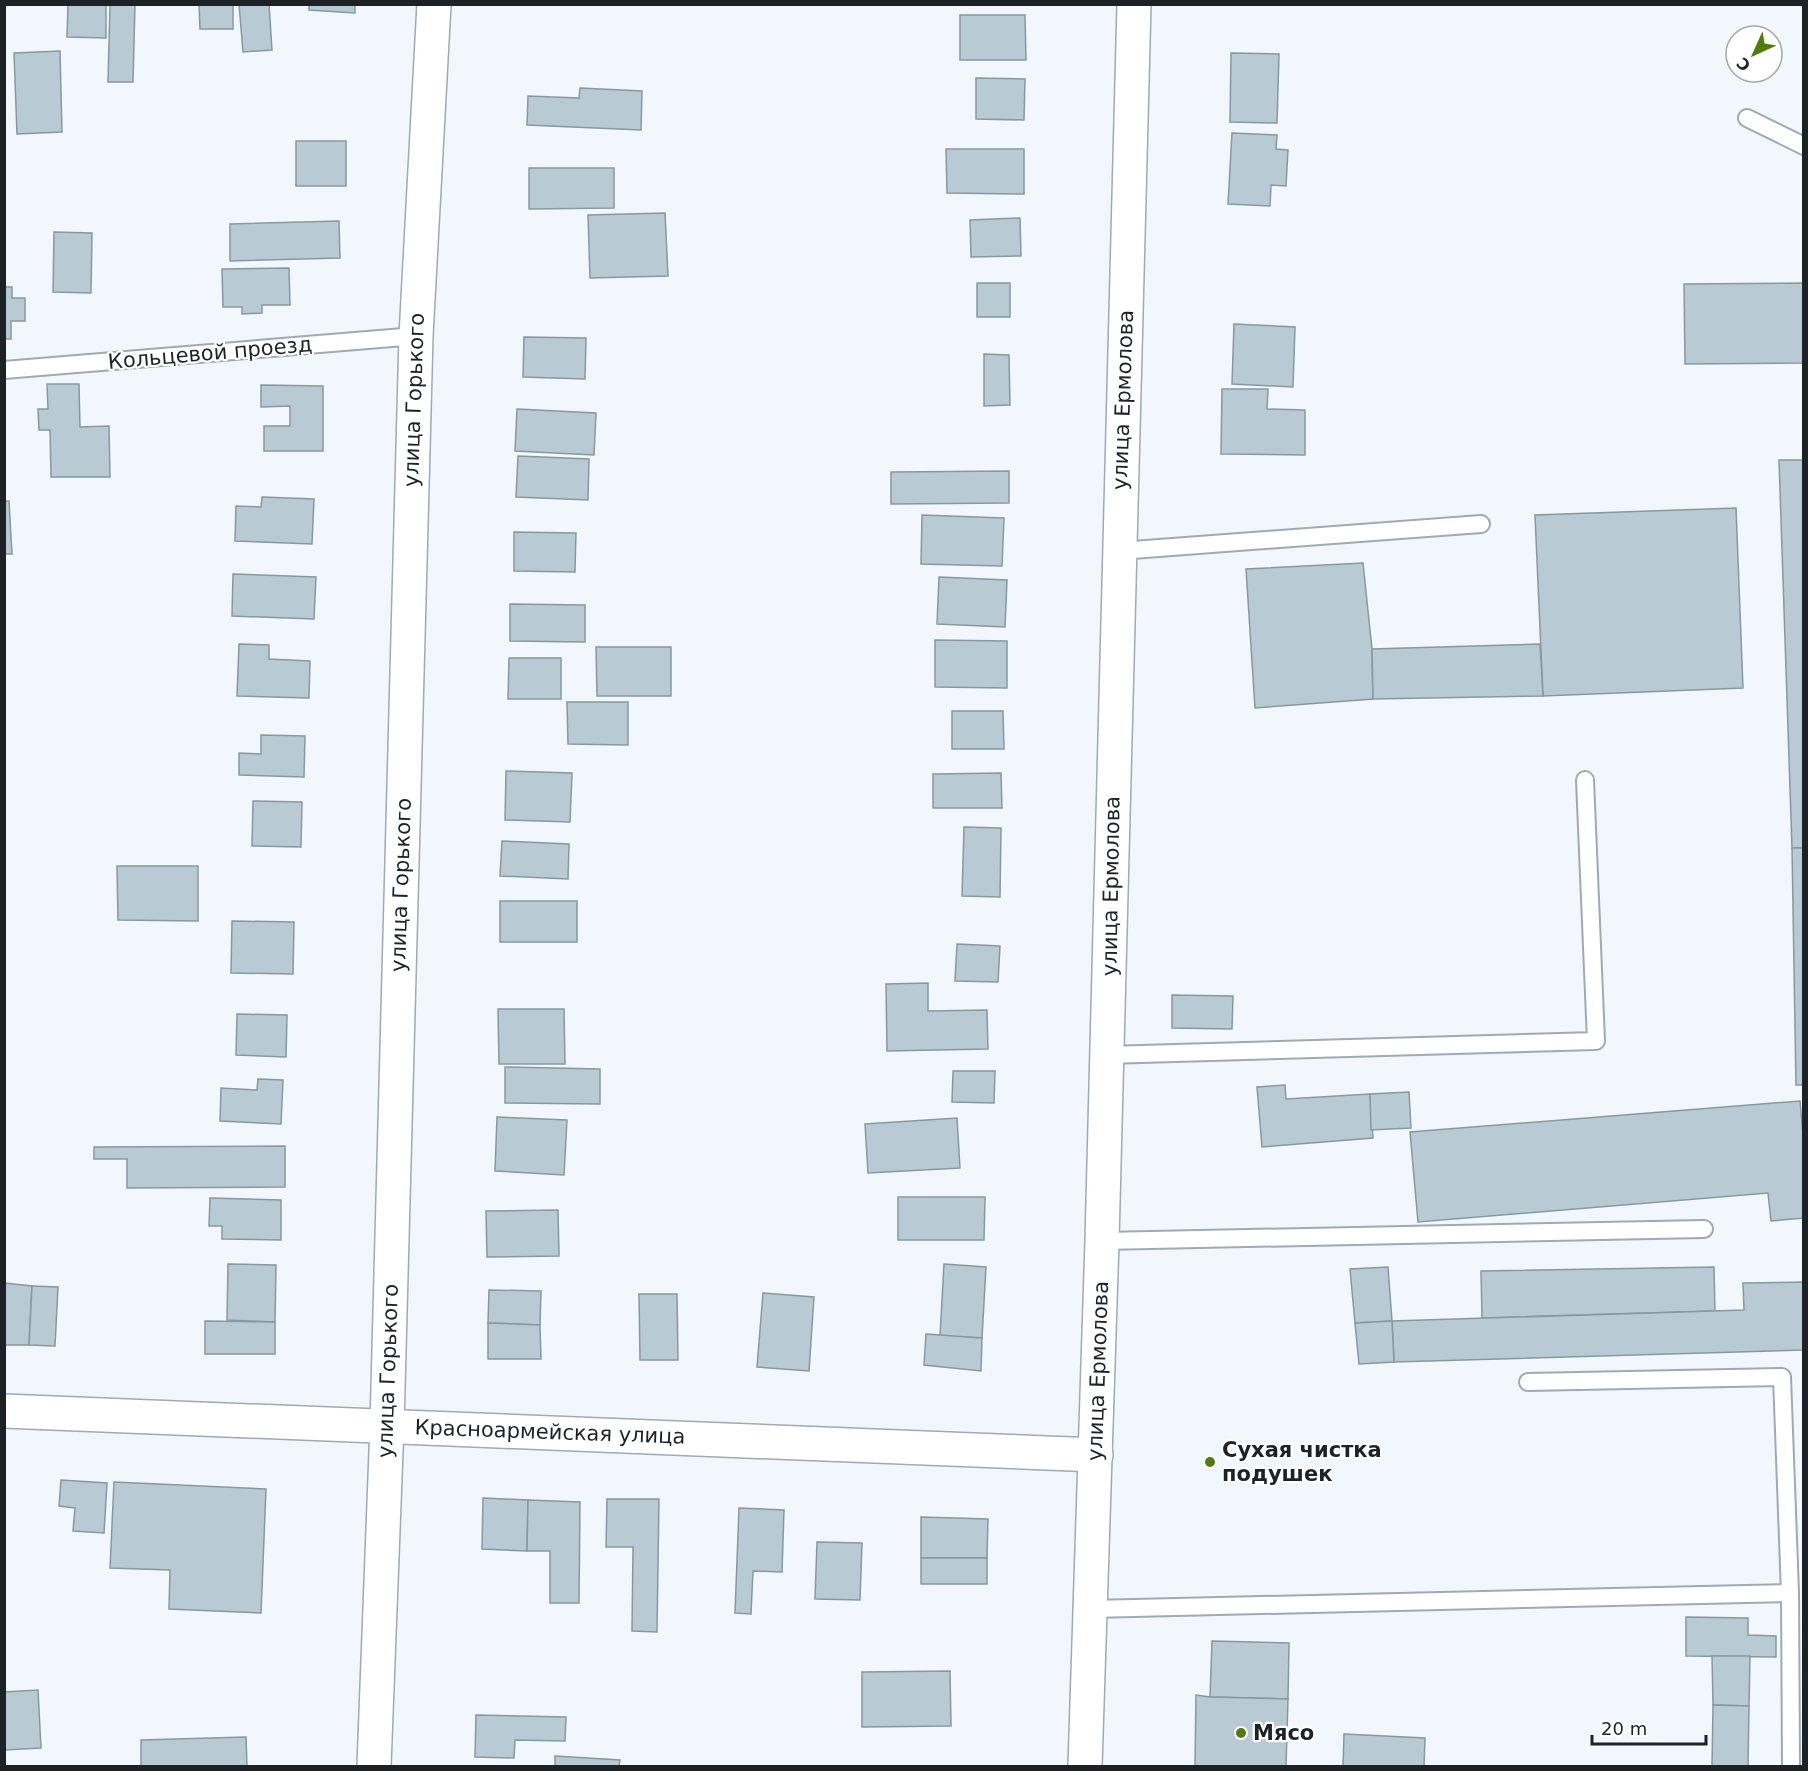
<svg xmlns="http://www.w3.org/2000/svg" width="1808" height="1771" font-family="'DejaVu Sans',sans-serif">
	<rect width="100%" height="100%" fill="#f1f7fc"/>
	<g fill="#b8cbd4" stroke="#8699a1" stroke-width="1.5">
		<path d="M 68,4 L 106,4 L 106,38 L 67,37 Z"/>
		<path d="M 110,4 L 135,4 L 133,82 L 108,82 Z"/>
		<path d="M 199,4 L 233,4 L 233,29 L 200,29 Z"/>
		<path d="M 239,4 L 269,4 L 272,50 L 243,52 Z"/>
		<path d="M 309,4 L 355,4 L 355,13 L 309,10 Z"/>
		<path d="M 960,15 L 1025,15 L 1026,60 L 960,60 Z"/>
		<path d="M 60,51 L 62,132 L 17,134 L 14,53 Z"/>
		<path d="M 1231,53 L 1279,54 L 1277,123 L 1230,122 Z"/>
		<path d="M 976,78 L 1025,79 L 1024,120 L 976,119 Z"/>
		<path d="M 580,88 L 642,91 L 641,130 L 527,125 L 528,96 L 579,98 Z"/>
		<path d="M 1232,133 L 1277,135 L 1276,149 L 1288,150 L 1286,186 L 1271,185 L 1270,206 L 1228,204 Z"/>
		<rect x="296" y="141" width="50" height="45"/>
		<path d="M 946,149 L 1024,149 L 1024,194 L 947,193 Z"/>
		<path d="M 529,168 L 614,168 L 614,208 L 529,209 Z"/>
		<path d="M 665,213 L 668,276 L 590,278 L 588,215 Z"/>
		<path d="M 1020,218 L 1021,256 L 971,257 L 970,220 Z"/>
		<path d="M 339,221 L 340,258 L 230,261 L 230,224 Z"/>
		<path d="M 54,232 L 92,233 L 91,293 L 53,292 Z"/>
		<path d="M 289,268 L 290,305 L 262,305 L 262,313 L 242,314 L 242,307 L 223,307 L 222,269 Z"/>
		<rect x="977" y="283" width="33" height="34"/>
		<path d="M 1804,283 L 1804,363 L 1685,364 L 1684,284 Z"/>
		<path d="M 4,287 L 12,287 L 12,298 L 25,298 L 25,321 L 11,321 L 11,339 L 4,339 Z"/>
		<path d="M 1234,324 L 1295,327 L 1293,387 L 1232,384 Z"/>
		<path d="M 524,337 L 586,338 L 585,379 L 523,377 Z"/>
		<path d="M 984,354 L 1009,355 L 1010,405 L 984,406 Z"/>
		<path d="M 47,384 L 79,384 L 80,427 L 109,426 L 110,477 L 51,477 L 50,430 L 39,430 L 38,409 L 48,409 Z"/>
		<path d="M 261,385 L 323,386 L 323,451 L 264,451 L 264,426 L 290,426 L 290,406 L 261,407 Z"/>
		<path d="M 1222,389 L 1268,389 L 1267,409 L 1305,410 L 1305,455 L 1221,454 Z"/>
		<path d="M 517,409 L 596,413 L 594,455 L 515,451 Z"/>
		<path d="M 518,456 L 589,459 L 588,500 L 516,497 Z"/>
		<path d="M 1779,460 L 1804,460 L 1804,848 L 1792,848 Z"/>
		<path d="M 1009,471 L 1009,503 L 891,504 L 891,472 Z"/>
		<path d="M 262,497 L 314,499 L 312,544 L 235,541 L 236,506 L 261,507 Z"/>
		<path d="M 4,501 L 9,501 L 12,554 L 4,554 Z"/>
		<path d="M 1736,508 L 1743,688 L 1543,696 L 1535,515 Z"/>
		<path d="M 922,515 L 1004,518 L 1002,566 L 921,564 Z"/>
		<path d="M 514,532 L 576,533 L 575,572 L 514,571 Z"/>
		<path d="M 1363,563 L 1372,649 L 1373,699 L 1255,708 L 1246,569 Z"/>
		<path d="M 233,574 L 316,577 L 314,619 L 232,616 Z"/>
		<path d="M 939,577 L 1007,580 L 1005,627 L 937,624 Z"/>
		<path d="M 510,604 L 585,605 L 585,642 L 510,641 Z"/>
		<path d="M 935,640 L 1007,641 L 1007,688 L 935,687 Z"/>
		<path d="M 239,644 L 269,645 L 269,659 L 310,661 L 309,698 L 237,696 Z"/>
		<path d="M 1540,644 L 1543,696 L 1373,699 L 1372,649 Z"/>
		<path d="M 596,647 L 671,647 L 671,696 L 597,696 Z"/>
		<path d="M 509,658 L 561,658 L 561,699 L 508,699 Z"/>
		<path d="M 567,702 L 628,702 L 628,745 L 568,744 Z"/>
		<path d="M 952,711 L 1003,711 L 1004,749 L 952,749 Z"/>
		<path d="M 261,735 L 305,736 L 304,777 L 239,775 L 239,753 L 261,754 Z"/>
		<path d="M 506,771 L 572,773 L 570,822 L 505,820 Z"/>
		<path d="M 1001,773 L 1002,808 L 933,808 L 933,774 Z"/>
		<path d="M 253,801 L 302,802 L 301,847 L 252,846 Z"/>
		<path d="M 964,827 L 1001,828 L 1000,897 L 962,896 Z"/>
		<path d="M 502,841 L 569,844 L 568,879 L 500,876 Z"/>
		<path d="M 1792,848 L 1804,848 L 1804,1085 L 1796,1085 Z"/>
		<path d="M 117,866 L 198,866 L 198,921 L 118,920 Z"/>
		<rect x="500" y="901" width="77" height="41"/>
		<path d="M 232,921 L 294,922 L 293,974 L 231,973 Z"/>
		<path d="M 957,944 L 1000,946 L 998,982 L 955,981 Z"/>
		<path d="M 928,983 L 928,1011 L 987,1010 L 988,1049 L 887,1051 L 886,984 Z"/>
		<path d="M 1172,995 L 1233,996 L 1232,1029 L 1172,1028 Z"/>
		<path d="M 498,1009 L 564,1009 L 565,1064 L 499,1064 Z"/>
		<path d="M 237,1014 L 287,1015 L 286,1057 L 236,1055 Z"/>
		<path d="M 505,1067 L 600,1069 L 600,1104 L 505,1103 Z"/>
		<path d="M 953,1071 L 995,1071 L 994,1103 L 952,1102 Z"/>
		<path d="M 258,1079 L 283,1080 L 281,1124 L 220,1121 L 221,1088 L 257,1090 Z"/>
		<path d="M 1285,1085 L 1286,1099 L 1370,1094 L 1373,1138 L 1262,1147 L 1257,1087 Z"/>
		<path d="M 1409,1092 L 1411,1128 L 1371,1130 L 1370,1094 Z"/>
		<path d="M 1800,1101 L 1804,1147 L 1804,1218 L 1771,1221 L 1768,1193 L 1418,1222 L 1410,1132 Z"/>
		<path d="M 497,1117 L 567,1120 L 564,1175 L 495,1171 Z"/>
		<path d="M 957,1118 L 960,1168 L 868,1173 L 865,1124 Z"/>
		<path d="M 285,1146 L 285,1187 L 127,1188 L 127,1159 L 94,1159 L 94,1147 Z"/>
		<path d="M 898,1197 L 985,1197 L 984,1240 L 898,1240 Z"/>
		<path d="M 210,1198 L 281,1200 L 281,1240 L 222,1239 L 222,1226 L 209,1226 Z"/>
		<path d="M 558,1210 L 559,1256 L 487,1257 L 486,1211 Z"/>
		<path d="M 228,1264 L 276,1265 L 275,1322 L 227,1320 Z"/>
		<path d="M 944,1264 L 986,1267 L 982,1338 L 940,1336 Z"/>
		<path d="M 1388,1267 L 1392,1321 L 1355,1323 L 1350,1269 Z"/>
		<path d="M 1714,1267 L 1715,1311 L 1482,1318 L 1481,1271 Z"/>
		<path d="M 1804,1282 L 1804,1350 L 1394,1362 L 1392,1321 L 1744,1310 L 1743,1283 Z"/>
		<path d="M 4,1283 L 32,1286 L 29,1345 L 4,1345 Z"/>
		<path d="M 32,1286 L 58,1287 L 55,1346 L 29,1345 Z"/>
		<path d="M 489,1290 L 541,1291 L 540,1325 L 488,1323 Z"/>
		<path d="M 763,1293 L 814,1297 L 809,1371 L 757,1367 Z"/>
		<path d="M 639,1294 L 677,1294 L 678,1360 L 640,1360 Z"/>
		<path d="M 205,1321 L 275,1322 L 275,1354 L 205,1354 Z"/>
		<path d="M 1392,1321 L 1394,1362 L 1359,1364 L 1355,1323 Z"/>
		<path d="M 488,1323 L 540,1325 L 541,1359 L 488,1359 Z"/>
		<path d="M 926,1334 L 982,1338 L 981,1371 L 924,1365 Z"/>
		<path d="M 61,1480 L 107,1483 L 104,1533 L 73,1531 L 75,1508 L 59,1506 Z"/>
		<path d="M 114,1482 L 266,1489 L 261,1613 L 169,1609 L 170,1570 L 110,1568 Z"/>
		<path d="M 483,1498 L 528,1500 L 527,1551 L 482,1549 Z"/>
		<path d="M 607,1499 L 659,1499 L 657,1632 L 632,1631 L 633,1547 L 606,1547 Z"/>
		<path d="M 528,1500 L 580,1502 L 579,1603 L 550,1603 L 550,1551 L 527,1551 Z"/>
		<path d="M 739,1508 L 784,1510 L 782,1572 L 753,1571 L 751,1614 L 735,1613 Z"/>
		<path d="M 921,1517 L 988,1519 L 987,1558 L 921,1558 Z"/>
		<path d="M 817,1542 L 862,1543 L 860,1600 L 815,1599 Z"/>
		<rect x="921" y="1558" width="66" height="26"/>
		<path d="M 1686,1617 L 1748,1618 L 1748,1635 L 1776,1636 L 1776,1657 L 1686,1656 Z"/>
		<path d="M 1212,1641 L 1289,1643 L 1288,1699 L 1210,1697 Z"/>
		<path d="M 1712,1656 L 1750,1656 L 1749,1706 L 1713,1705 Z"/>
		<path d="M 950,1671 L 951,1726 L 862,1727 L 862,1672 Z"/>
		<path d="M 38,1690 L 41,1748 L 4,1750 L 4,1692 Z"/>
		<path d="M 1196,1695 L 1210,1697 L 1288,1699 L 1286,1766 L 1195,1766 Z"/>
		<path d="M 1713,1705 L 1749,1706 L 1748,1766 L 1712,1766 Z"/>
		<path d="M 476,1715 L 566,1717 L 565,1741 L 515,1740 L 514,1758 L 475,1757 Z"/>
		<path d="M 1344,1734 L 1425,1738 L 1424,1766 L 1343,1766 Z"/>
		<path d="M 246,1737 L 247,1766 L 141,1766 L 141,1740 Z"/>
		<path d="M 555,1756 L 620,1760 L 619,1766 L 555,1766 Z"/>
	</g>
	<g fill="none" stroke-linecap="round" stroke-linejoin="round">
		<g stroke="#9daab7" stroke-width="20">
			<g id="service">
				<path d="M 1747,118 L 1804,146"/>
				<path d="M 4,370 L 416,336"/>
				<path d="M 1119,551 L 1481,524"/>
				<path d="M 1106,1055 L 1596,1041 L 1585,780"/>
				<path d="M 1102,1241 L 1704,1229"/>
				<path d="M 1528,1382 L 1782,1377 L 1790,1593"/>
				<path d="M 1091,1609 L 1790,1593 L 1791,1766"/>
			</g>
		</g>
		<g stroke="#9daab7" stroke-width="36">
			<path id="minor" d="M 374,1766 L 387,1425 L 416,336 L 434,4"/>
		</g>
		<g stroke="#9daab7" stroke-width="36">
			<g id="tertiary">
				<path d="M 4,1411 L 1096,1455"/>
				<path d="M 1085,1766 L 1102,1241 L 1134,4"/>
			</g>
		</g>
		<use href="#service" stroke="#fff" stroke-width="16"/>
		<use href="#minor" stroke="#fff" stroke-width="33"/>
		<use href="#tertiary" stroke="#fff" stroke-width="33"/>
	</g>
	<g fill="#507e05" stroke="#fff" stroke-width="2">
		<circle cx="1210" cy="1462" r="6"/>
		<circle cx="1241" cy="1733" r="6"/>
	</g>
	<g text-anchor="middle" stroke-width="4.5" stroke-linejoin="round" paint-order="stroke">
		<g font-size="21" fill="#1d2227" stroke="#fff">
			<text transform="translate(210 353) rotate(-5)" y="7">Кольцевой проезд</text>
			<text transform="translate(414 400) rotate(-88)" y="7">улица Горького</text>
			<text transform="translate(1123 400) rotate(-88)" y="7">улица Ермолова</text>
			<text transform="translate(401 885) rotate(-88)" y="7">улица Горького</text>
			<text transform="translate(1111 886) rotate(-89)" y="7">улица Ермолова</text>
			<text transform="translate(388 1371) rotate(-88)" y="7">улица Горького</text>
			<text transform="translate(1098 1371) rotate(-88)" y="7">улица Ермолова</text>
			<text transform="translate(550 1432) rotate(2)" y="7">Красноармейская улица</text>
		</g>
		<g font-size="21" font-weight="bold" fill="#1d2227" stroke="#fff" text-anchor="start">
			<text x="1222" y="1457">Сухая чистка<tspan x="1222" dy="24">подушек</tspan></text>
			<text x="1253" y="1740">Мясо</text>
		</g>
	</g>
	<rect width="1808" height="1771" fill="none" stroke="#1d2227" stroke-width="12"/>
	<g transform="translate(1754 54) rotate(225)"><circle r="28" fill="#ffffff" stroke="#a5a7a9" stroke-width="1.5"/>
	<path d="M0-4.5L10 22L0 15L-10 22Z" fill="#507e05"/>
	<text y="-9" font-size="16" font-weight="bold" text-anchor="middle" fill="#1d2227">С</text>
	</g>
	<path d="M1592 1735v9h114v-9" fill="none" stroke="#1d2227" stroke-width="3"/>
	<text x="1601" y="1735" font-size="18" fill="#1d2227" stroke="#ffffff" stroke-width="4.5" paint-order="stroke">20 m</text>
</svg>
